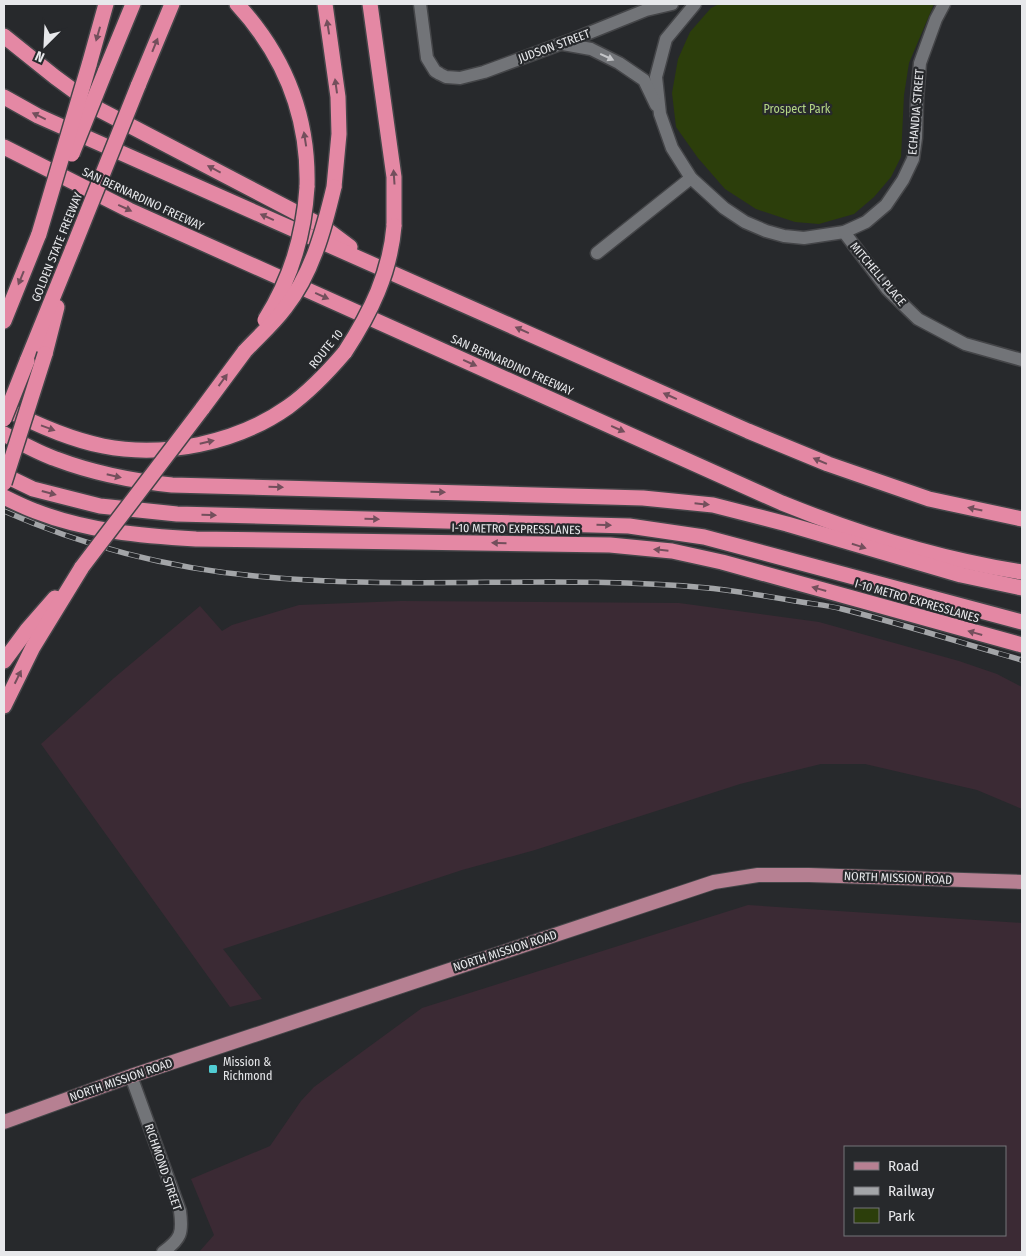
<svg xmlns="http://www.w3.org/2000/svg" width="1026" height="1256" font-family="'Fira Sans Condensed',sans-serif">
	<rect width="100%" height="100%" fill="#27292c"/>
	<g fill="#3b2a34" fill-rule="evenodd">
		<path d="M 401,601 L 679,603 L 819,622 L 959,661 L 997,674 L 1022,687 L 1022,809 L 977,790 L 865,764 L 821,764 L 740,784 L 535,850 L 462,870 L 223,949 L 262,999 L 230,1007 L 41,744 L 114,678 L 200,606 L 222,631 L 232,625 L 299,605 Z"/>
		<path d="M 748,905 L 1022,923 L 1022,1252 L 199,1252 L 214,1235 L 191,1179 L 270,1146 L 301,1101 L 314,1087 L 422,1008 ZM 845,1147 L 1005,1147 L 1005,1235 L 845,1235 Z"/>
	</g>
	<path fill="#2c3e0b" d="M 719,4 L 934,4 L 909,63 L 904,95 L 901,157 L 891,177 L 874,197 L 854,214 L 819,224 L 795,222 L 756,209 L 725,189 L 698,158 L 676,127 L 672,93 L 678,59 L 690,32 L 711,8 Z"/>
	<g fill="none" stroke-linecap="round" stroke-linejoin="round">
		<g stroke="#444548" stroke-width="15">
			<g id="minor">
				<path d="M 420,4 L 427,58 L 435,71 L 440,74 L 446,77 L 460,78 L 484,72 L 574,39 L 646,10 L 672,4"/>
				<path d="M 695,4 L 666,39 L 656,77 L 660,114 L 672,148 L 691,178 L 724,208 L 745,222 L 766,231 L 784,236 L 804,238 L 844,232 L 866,222 L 886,205 L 903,180 L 913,159 L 916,138 L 917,100 L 920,63 L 936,19 L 944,4"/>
				<path d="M 563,44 L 591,49 L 619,63 L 644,80 L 656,105"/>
				<path d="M 844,232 L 887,289 L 918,319 L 965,344 L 1022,360"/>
				<path d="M 597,253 L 691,178"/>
				<path d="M 131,1076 L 180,1211 C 183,1233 181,1239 163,1252"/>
			</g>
		</g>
		<g stroke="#444548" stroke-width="16">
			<path id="primary" d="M 4,1122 L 131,1076 L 714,882 L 758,875 L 809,875 L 1022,882"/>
		</g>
		<g stroke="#444548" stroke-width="18">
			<g id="motorway">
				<path d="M 237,4 C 285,56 309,116 307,187"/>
				<path d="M 325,4 L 338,97 L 339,134 L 334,187"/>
				<path d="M 370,4 L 394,177 L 394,226"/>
				<path d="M 4,36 L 55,77 L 100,110 L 322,226 L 350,247"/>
				<path d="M 89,65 L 106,4"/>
				<path d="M 105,72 L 133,4"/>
				<path d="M 138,86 L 172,4"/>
				<path d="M 4,97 L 38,116 L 748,431 L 828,464 L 929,499 L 1022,519"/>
				<path d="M 4,147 L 129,210 L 782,503 C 861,535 938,559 1022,572"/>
				<path d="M 4,321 L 39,234"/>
				<path d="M 45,354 L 57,307"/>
				<path d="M 27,361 L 73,248"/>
				<path d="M 4,408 C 35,424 68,439 103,446 C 164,458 237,443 288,407 C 310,391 328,372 345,352"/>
				<path d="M 202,409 L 245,351"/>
				<path d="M 4,434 C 21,443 38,453 56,459 C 93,473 133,481 172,485 L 643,498 L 713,505 L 787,524 L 961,575 L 1022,588"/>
				<path d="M 4,475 L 33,489 L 100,506 L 177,514 L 629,526 L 704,537 L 1022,622"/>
				<path d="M 4,497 C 14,502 24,507 35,511 C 86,531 142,536 196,539 L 610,545 L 672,551 L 722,562 L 1022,645"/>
				<path d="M 4,661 L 27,630 L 55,598"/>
				<path d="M 4,706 L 33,647 L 82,567"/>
			</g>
		</g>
		<use href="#minor" stroke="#727478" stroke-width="12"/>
		<use href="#primary" stroke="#b68092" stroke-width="14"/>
		<use href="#motorway" stroke="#e488a4" stroke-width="15"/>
		<g stroke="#a3a5a8" stroke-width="5.5">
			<path id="rail" d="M 4,511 C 83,546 169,568 255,576 C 405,591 557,574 708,588 C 737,591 766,596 795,601 C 811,604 827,605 842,609 C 902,624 962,643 1022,660"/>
		</g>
		<use href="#rail" stroke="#27292c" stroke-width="4" stroke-dasharray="11" stroke-linecap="butt"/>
		<g stroke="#444548" stroke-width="18" stroke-linecap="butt">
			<g id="motorway-bridge">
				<path d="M 72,154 L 105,72"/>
				<path d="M 39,234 L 89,65"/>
				<path d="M 73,248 L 138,86"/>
				<path d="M 265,320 C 291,279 304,236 307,187"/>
				<path d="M 245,351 C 258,337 273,324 285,308 C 312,274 324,229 334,187"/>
				<path d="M 345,352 C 371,312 390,273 394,226"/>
				<path d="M 4,419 L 27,361"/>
				<path d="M 4,483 L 45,354"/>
				<path d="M 82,567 L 202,409"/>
			</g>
		</g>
		<use href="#motorway-bridge" stroke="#e488a4" stroke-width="15"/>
	</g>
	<defs><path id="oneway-solid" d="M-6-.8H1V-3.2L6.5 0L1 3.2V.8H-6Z" transform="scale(1.25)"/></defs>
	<g fill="#734f5c">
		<use href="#oneway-solid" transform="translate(328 27) rotate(-99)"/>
		<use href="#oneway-solid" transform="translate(98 34) rotate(106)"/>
		<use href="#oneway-solid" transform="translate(155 45) rotate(-68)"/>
		<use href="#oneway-solid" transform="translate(336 86) rotate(-98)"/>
		<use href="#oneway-solid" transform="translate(39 116) rotate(-154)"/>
		<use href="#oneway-solid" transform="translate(305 139) rotate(-99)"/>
		<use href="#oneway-solid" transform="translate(214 169) rotate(-152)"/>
		<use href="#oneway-solid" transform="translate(394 177) rotate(-94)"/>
		<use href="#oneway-solid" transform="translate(125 208) rotate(25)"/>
		<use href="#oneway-solid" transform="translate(267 217) rotate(-156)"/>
		<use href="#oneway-solid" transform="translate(21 278) rotate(112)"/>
		<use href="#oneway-solid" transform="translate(322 296) rotate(24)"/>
		<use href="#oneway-solid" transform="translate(522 330) rotate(-156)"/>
		<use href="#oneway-solid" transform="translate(470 363) rotate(24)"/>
		<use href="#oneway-solid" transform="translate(223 380) rotate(-54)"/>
		<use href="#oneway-solid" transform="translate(670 396) rotate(-156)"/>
		<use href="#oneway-solid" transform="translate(48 428) rotate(20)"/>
		<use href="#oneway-solid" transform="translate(618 429) rotate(24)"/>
		<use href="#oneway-solid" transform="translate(207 442) rotate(-13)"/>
		<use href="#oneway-solid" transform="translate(820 461) rotate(-157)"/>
		<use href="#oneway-solid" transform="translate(114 476) rotate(13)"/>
		<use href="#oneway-solid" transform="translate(276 487) rotate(1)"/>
		<use href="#oneway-solid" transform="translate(438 492) rotate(2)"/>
		<use href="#oneway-solid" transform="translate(49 493) rotate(15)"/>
		<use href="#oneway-solid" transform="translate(702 504) rotate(6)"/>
		<use href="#oneway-solid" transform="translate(975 509) rotate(-168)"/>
		<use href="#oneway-solid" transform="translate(209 515) rotate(1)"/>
		<use href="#oneway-solid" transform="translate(372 519) rotate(1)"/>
		<use href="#oneway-solid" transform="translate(604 525) rotate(2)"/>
		<use href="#oneway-solid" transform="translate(499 543) rotate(-179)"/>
		<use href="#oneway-solid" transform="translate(859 546) rotate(17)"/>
		<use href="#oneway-solid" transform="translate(661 550) rotate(-174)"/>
		<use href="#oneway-solid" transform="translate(819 589) rotate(-164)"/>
		<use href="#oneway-solid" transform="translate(975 633) rotate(-164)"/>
		<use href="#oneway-solid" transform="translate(18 677) rotate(-64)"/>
	</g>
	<use fill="#c4c5c8" href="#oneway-solid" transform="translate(607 57) rotate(25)"/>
	<rect fill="#51ccd3" stroke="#27292c" stroke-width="2" x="208" y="1064" width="10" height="10" rx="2.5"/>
	<g text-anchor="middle" stroke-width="4.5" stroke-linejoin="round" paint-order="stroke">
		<g font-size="12" fill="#e7e8eb" stroke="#27292c">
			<text transform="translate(554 46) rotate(-20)" y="4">JUDSON STREET</text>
			<text transform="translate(916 112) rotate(-85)" y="4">ECHANDIA STREET</text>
			<text transform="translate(143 199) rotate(25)" y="4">SAN BERNARDINO FREEWAY</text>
			<text transform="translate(57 247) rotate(-68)" y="4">GOLDEN STATE FREEWAY</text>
			<text transform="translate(878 274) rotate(50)" y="4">MITCHELL PLACE</text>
			<text transform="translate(326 349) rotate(-51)" y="4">ROUTE 10</text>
			<text transform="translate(512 365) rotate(24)" y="4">SAN BERNARDINO FREEWAY</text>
			<text transform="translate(516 529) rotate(1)" y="4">I-10 METRO EXPRESSLANES</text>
			<text transform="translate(917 601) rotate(16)" y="4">I-10 METRO EXPRESSLANES</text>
			<text transform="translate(898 878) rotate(2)" y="4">NORTH MISSION ROAD</text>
			<text transform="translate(505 951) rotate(-18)" y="4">NORTH MISSION ROAD</text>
			<text transform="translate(121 1080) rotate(-19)" y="4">NORTH MISSION ROAD</text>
			<text transform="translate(163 1167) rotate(71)" y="4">RICHMOND STREET</text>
		</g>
		<g font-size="12" fill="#b4d686" stroke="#27292c">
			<text x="797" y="113">Prospect Park</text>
		</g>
		<g font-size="12" fill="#e7e8eb" stroke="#27292c" text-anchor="start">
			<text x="223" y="1066">Mission &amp;<tspan x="223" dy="14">Richmond</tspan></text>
		</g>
	</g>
	<rect width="1026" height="1256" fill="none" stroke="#e7e8eb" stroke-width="10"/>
	<rect x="844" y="1146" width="162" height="90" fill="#27292c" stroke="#747578"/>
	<rect x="854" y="1162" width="25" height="8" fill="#b68092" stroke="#747578"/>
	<text x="888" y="1171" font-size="15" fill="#e7e8eb">Road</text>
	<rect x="854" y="1187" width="25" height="8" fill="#a3a5a8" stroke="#747578"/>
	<text x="888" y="1196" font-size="15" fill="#e7e8eb">Railway</text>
	<rect x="854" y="1208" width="25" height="15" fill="#2c3e0b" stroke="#747578"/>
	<text x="888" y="1221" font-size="15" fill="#e7e8eb">Park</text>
	<g transform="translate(45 45) rotate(204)" stroke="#27292c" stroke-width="4" paint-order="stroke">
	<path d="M0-4L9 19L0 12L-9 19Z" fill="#e7e8eb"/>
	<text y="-8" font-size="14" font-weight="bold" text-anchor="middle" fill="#e7e8eb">N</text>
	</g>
</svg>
